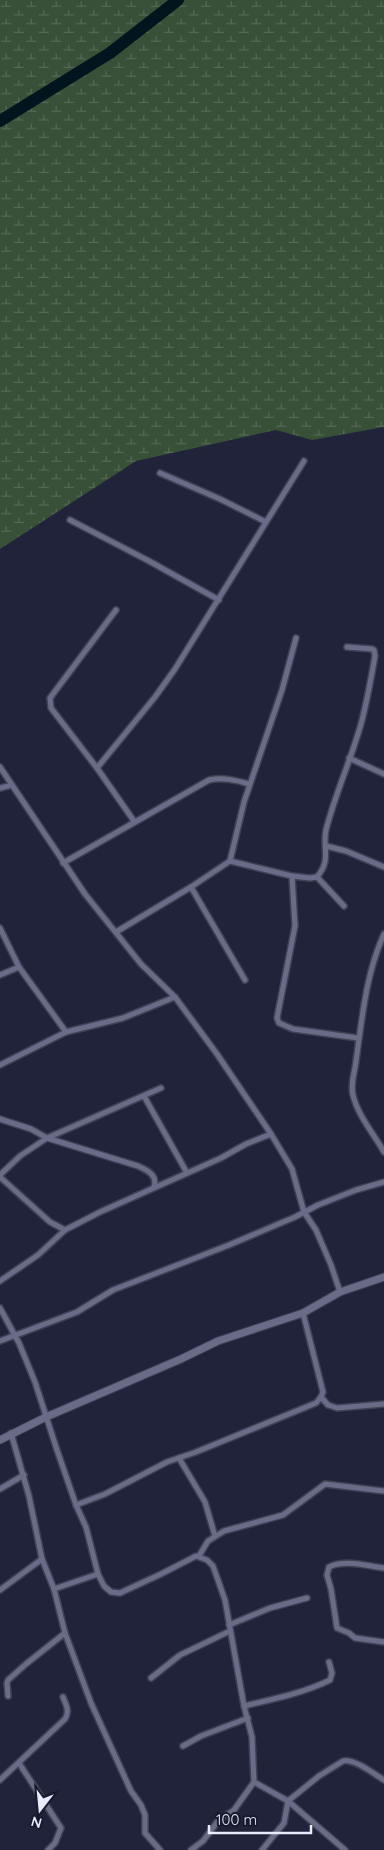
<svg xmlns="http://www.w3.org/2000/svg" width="384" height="1850" font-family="Quicksand,sans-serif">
	<defs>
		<pattern id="wetland-marsh" width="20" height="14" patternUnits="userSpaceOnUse" patternTransform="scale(1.25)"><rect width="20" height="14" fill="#385038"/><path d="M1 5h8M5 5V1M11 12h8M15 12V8" fill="none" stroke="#556956"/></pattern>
	</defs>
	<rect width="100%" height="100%" fill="#202339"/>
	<path fill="url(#wetland-marsh)" d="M 0,0 L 384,0 L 384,427 L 312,440 L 276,430 L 136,461 L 0,549 Z"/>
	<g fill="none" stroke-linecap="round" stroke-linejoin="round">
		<path stroke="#00151d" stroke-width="12" d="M 0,121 L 110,53 L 178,0"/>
		<g stroke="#3f4155" stroke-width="8">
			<g id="minor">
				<path d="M 160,473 L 220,499 L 266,522"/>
				<path d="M 70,520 L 149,561 L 219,600"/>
				<path d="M 349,758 L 384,774"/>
				<path d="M 0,767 L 85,894 L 141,964 L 175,997 L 217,1054 L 271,1134 L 292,1169 L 304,1212 L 316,1230 L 331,1265 L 340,1292"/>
				<path d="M 97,768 L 51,708 L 50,698 L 116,610"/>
				<path d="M 0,788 L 12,785"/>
				<path d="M 134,821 L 97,768 L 155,697 L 175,669 L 304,461"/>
				<path d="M 326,846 L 346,851 L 384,867"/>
				<path d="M 230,861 L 292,876 L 310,878 L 317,877 C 332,859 322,849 326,830 C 335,794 351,760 361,724 C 367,702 371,679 375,656 L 374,650 L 372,649 L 347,647"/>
				<path d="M 63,863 L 209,780 C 223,777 235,780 249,784"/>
				<path d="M 292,876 L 295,926 L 277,1018 L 279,1023 L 293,1029 L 358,1038"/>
				<path d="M 317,877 L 344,906"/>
				<path d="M 191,887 L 245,980"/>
				<path d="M 0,928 L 19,967 L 66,1032"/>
				<path d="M 116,932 L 191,887 L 230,861 L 244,802 L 282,690 L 296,638"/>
				<path d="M 384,934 C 366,973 362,1019 356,1061 C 355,1072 350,1084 353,1095 C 358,1116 374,1134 384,1152"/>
				<path d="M 0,975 L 19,967"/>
				<path d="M 0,1065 L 66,1032 L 123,1018 L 175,997"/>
				<path d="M 144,1096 L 187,1173"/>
				<path d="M 0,1119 L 31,1129 L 47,1138 L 138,1166 C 147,1170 158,1175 154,1187"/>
				<path d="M 0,1175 L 20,1156 L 47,1138 L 161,1088"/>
				<path d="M 0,1177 L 50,1222 L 65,1230 L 100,1212 L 221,1158 L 246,1144 L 271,1134"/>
				<path d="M 0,1281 L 38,1255 L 65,1230"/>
				<path d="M 0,1308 L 19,1343 L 35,1382 L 57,1450 L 76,1505 L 86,1527 L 98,1574 L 104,1586 L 111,1592 L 120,1593 L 161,1574 L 196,1556 L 207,1560 L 213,1566 L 225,1600 L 244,1706 L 252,1737 L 254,1782 L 288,1801 L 345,1850"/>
				<path d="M 303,1313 L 323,1392 L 321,1397"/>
				<path d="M 0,1341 L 77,1312 L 113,1290 L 229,1245 L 295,1217 L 318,1205 L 356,1190 L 384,1182"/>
				<path d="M 179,1458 L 205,1502 L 215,1536"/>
				<path d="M 0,1489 L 24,1475"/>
				<path d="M 76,1505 L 105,1494 L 167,1462 L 196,1452 L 316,1403 L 321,1397 L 328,1405 L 337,1408 L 384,1404"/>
				<path d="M 199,1556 L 208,1541 L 224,1531 L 283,1515 L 325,1484 L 384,1491"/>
				<path d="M 384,1568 C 367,1566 345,1559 329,1567 L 327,1575 L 331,1589 L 337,1628 L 349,1633 L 355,1638 L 384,1642"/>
				<path d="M 54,1589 L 98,1574"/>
				<path d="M 0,1590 L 42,1559"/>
				<path d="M 229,1625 L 270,1608 L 307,1598"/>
				<path d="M 65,1633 L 91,1703 L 131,1791 L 141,1805 L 145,1815 L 145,1833 L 160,1850"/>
				<path d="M 151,1678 L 180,1655 L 230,1631"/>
				<path d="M 8,1696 L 7,1683 L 8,1680 L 26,1664 L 65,1633 L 54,1589 L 42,1559 L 29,1496 L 11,1433"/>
				<path d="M 244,1706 C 273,1699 304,1693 330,1680 L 332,1673 L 329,1662"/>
				<path d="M 183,1746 L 201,1736 L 248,1718"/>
				<path d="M 19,1763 L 61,1828 L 55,1843 L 48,1850"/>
				<path d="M 0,1780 L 65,1719 C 70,1711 66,1705 63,1697"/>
				<path d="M 191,1850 L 203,1841 L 218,1821 L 234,1810 L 254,1782"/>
				<path d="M 262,1850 L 284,1823 L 288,1801 L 319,1776 L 343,1761 C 354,1758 374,1774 384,1780"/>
			</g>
		</g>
		<g stroke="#3f4155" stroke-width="9">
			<path id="tertiary" d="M 0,1440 L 46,1417 L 181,1359 L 218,1341 L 303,1313 L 340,1292 L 384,1277"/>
		</g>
		<use href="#minor" stroke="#686c87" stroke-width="5"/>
		<use href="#tertiary" stroke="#686c87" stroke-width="7"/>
	</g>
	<g transform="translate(40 1810) rotate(196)" stroke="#17192f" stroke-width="4" paint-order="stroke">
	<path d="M0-4L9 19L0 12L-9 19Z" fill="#e8ebfb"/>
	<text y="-8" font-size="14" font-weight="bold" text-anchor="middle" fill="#e8ebfb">N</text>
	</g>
	<path d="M209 1825v8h102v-8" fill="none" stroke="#e8ebfb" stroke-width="2.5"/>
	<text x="216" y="1825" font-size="15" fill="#e8ebfb" stroke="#17192f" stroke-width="4" paint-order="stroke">100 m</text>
</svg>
